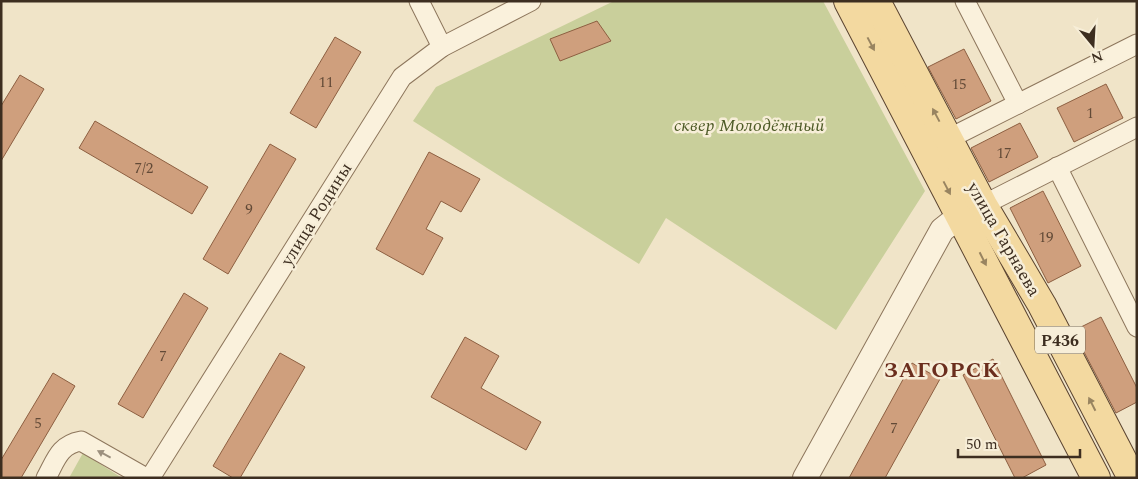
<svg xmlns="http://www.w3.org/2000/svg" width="1138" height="479" font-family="Spectral,serif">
	<rect width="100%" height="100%" fill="#f0e4c8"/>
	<g fill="#c9cf9b">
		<path d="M 614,1 L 823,1 L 925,191 L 836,330 L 666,218 L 639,264 L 413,121 L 436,87 Z"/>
		<path d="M 83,453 L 122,478 L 69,478 Z"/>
	</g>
	<g fill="#cf9f7d" stroke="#8d5f41">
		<path d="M 597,21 L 611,41 L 560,61 L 550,39 Z"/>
		<path d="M 335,37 L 361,52 L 316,128 L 290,113 Z"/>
		<path d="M 964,49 L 991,101 L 956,119 L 928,67 Z"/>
		<path d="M 20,75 L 44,89 L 1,161 L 1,106 Z"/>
		<path d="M 1106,84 L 1123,118 L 1074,142 L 1057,108 Z"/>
		<path d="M 95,121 L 208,187 L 192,214 L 79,148 Z"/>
		<path d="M 1020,123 L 1038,157 L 989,182 L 971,148 Z"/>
		<path d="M 270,144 L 296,159 L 228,274 L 203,259 Z"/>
		<path d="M 429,152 L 480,179 L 461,212 L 441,201 L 426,229 L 443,238 L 423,275 L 376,249 Z"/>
		<path d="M 1043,191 L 1081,266 L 1048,283 L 1010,208 Z"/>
		<path d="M 184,293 L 208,308 L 143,418 L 118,404 Z"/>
		<path d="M 1101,317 L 1137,388 L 1137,402 L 1116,413 L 1073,331 Z"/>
		<path d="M 465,337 L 499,356 L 481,388 L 541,422 L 526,450 L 431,397 Z"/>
		<path d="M 280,353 L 305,367 L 240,478 L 233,478 L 213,466 Z"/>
		<path d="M 993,359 L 1046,465 L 1022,478 L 1015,478 L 963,375 Z"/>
		<path d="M 912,363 L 940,379 L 885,478 L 849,478 Z"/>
		<path d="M 53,373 L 75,386 L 21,478 L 1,478 L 1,460 Z"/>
	</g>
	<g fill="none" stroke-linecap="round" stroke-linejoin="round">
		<g stroke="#8d765c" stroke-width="21">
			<g id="minor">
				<path d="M 419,1 L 442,47"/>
				<path d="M 965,1 L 1018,104"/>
				<path d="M 948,139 L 1137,44"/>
				<path d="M 1057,167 L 1137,327"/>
				<path d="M 983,205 L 1137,127"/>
				<path d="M 46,478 C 56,460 59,445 81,441 L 146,478"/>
				<path d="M 150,478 L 402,77 L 442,47 L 531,1"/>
			</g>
		</g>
		<g stroke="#8d765c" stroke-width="26">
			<path id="tertiary" d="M 805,478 L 942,230 L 961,215 L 976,208"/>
		</g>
		<g stroke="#5b4430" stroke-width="30">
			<g id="primary">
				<path d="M 848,1 L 1096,478"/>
				<path d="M 876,1 L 983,205 L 1042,305 L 1132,478"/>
			</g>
		</g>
		<use href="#minor" stroke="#faf1dc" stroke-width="19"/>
		<use href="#tertiary" stroke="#faf1dc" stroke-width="24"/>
		<use href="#primary" stroke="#f3d9a0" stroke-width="28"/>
	</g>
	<defs><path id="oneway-solid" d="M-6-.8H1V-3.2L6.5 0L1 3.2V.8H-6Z" transform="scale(1.25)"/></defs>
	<g fill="#988460">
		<use href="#oneway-solid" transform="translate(871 44) rotate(62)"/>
		<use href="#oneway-solid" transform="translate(936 115) rotate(-118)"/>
		<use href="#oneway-solid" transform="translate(947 188) rotate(62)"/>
		<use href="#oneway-solid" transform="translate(983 259) rotate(63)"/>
		<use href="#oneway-solid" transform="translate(1092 404) rotate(-117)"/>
	</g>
	<use fill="#9c907e" href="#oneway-solid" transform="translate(104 454) rotate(-152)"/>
	<g text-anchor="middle" stroke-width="5" stroke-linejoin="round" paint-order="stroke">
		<g font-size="15" fill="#624a37">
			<text x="326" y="87">11</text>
			<text x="959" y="89">15</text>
			<text x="1090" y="118">1</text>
			<text x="1004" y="158">17</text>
			<text x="144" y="173">7/2</text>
			<text x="249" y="214">9</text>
			<text x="1046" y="242">19</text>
			<text x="163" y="361">7</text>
			<text x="38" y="428">5</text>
			<text x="894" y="433">7</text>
		</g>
		<rect fill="#f7eed8" stroke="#756857" stroke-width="1" x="1035" y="326.5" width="50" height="27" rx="4"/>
		<g font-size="16" font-weight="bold" fill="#3d2e20">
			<text x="1060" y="346">P436</text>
		</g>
		<g font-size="18" font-style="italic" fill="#4d5a26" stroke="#f7eed8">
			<text x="749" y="131">сквер Молодёжный</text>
		</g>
		<g font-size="18" fill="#3d2e20" stroke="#f7eed8">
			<text transform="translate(316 214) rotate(-58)" y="6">улица Родины</text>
			<text transform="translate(1004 239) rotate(60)" y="6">улица Гарнаева</text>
		</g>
		<g font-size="22" font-weight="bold" letter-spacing="1" fill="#6b2e1e" stroke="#f7eed8">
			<text x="942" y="377">ЗАГОРСК</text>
		</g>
	</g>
	<rect width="1138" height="479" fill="none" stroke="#3d2e20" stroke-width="5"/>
	<g transform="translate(1093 45) rotate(162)" stroke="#f7eed8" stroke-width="4" paint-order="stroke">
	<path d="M0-4L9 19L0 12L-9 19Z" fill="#3d2e20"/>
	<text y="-8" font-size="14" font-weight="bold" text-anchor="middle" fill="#3d2e20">N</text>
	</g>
	<path d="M958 449v8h122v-8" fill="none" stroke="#3d2e20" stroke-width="2.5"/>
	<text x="966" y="449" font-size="15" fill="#3d2e20" stroke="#f7eed8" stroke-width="4" paint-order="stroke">50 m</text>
</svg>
